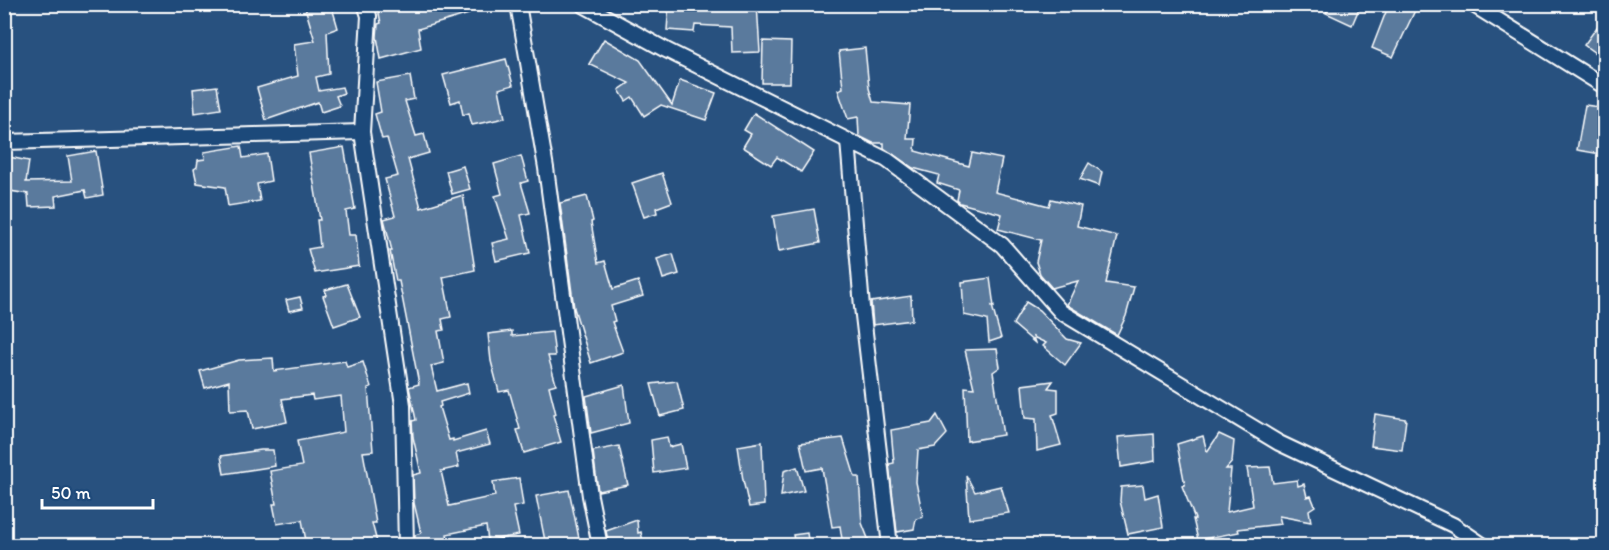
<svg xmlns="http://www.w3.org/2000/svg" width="1609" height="550" font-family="Itim,sans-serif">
	<rect width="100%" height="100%" fill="#28517f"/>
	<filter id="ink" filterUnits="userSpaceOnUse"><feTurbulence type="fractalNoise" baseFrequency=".0167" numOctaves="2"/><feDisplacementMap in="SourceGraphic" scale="12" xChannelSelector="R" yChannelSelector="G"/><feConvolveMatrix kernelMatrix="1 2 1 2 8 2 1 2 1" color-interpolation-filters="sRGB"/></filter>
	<g filter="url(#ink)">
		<g fill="#5a7a9d" stroke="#fff" stroke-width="1.5">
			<path d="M 304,4 L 331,4 L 338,28 L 327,32 L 329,74 L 316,77 L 319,91 L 342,87 L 344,93 L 336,96 L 340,106 L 321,112 L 318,102 L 266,120 L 257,88 L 298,76 L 294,44 L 315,41 Z"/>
			<path d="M 377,4 L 466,4 L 469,14 L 418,29 L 421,48 L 381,59 L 377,37 L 378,24 L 381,23 Z"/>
			<path d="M 669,4 L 757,4 L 760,52 L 732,53 L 731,27 L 695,25 L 694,32 L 667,30 Z"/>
			<path d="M 1330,4 L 1361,4 L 1352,25 L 1326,13 Z"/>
			<path d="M 1389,4 L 1418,4 L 1393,57 L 1372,48 Z"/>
			<path d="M 1605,16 L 1605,60 L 1584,45 Z"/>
			<path d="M 604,39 L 640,60 L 672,105 L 680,80 L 716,93 L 706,120 L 661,105 L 644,116 L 632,97 L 626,101 L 619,90 L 629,83 L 589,64 Z"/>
			<path d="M 763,41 L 791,42 L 790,83 L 762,83 Z"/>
			<path d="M 865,48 L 869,88 L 873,102 L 910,105 L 907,139 L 916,139 L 915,151 L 969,166 L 972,153 L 1002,159 L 995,192 L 1049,206 L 1051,199 L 1081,206 L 1077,226 L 1117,236 L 1106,283 L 1134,287 L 1126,316 L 1117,335 L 1067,305 L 1078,281 L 1052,288 L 1040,274 L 1036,262 L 1041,240 L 998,229 L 1002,214 L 960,203 L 957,200 L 959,190 L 937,183 L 939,175 L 913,168 L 884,148 L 884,143 L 873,143 L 859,136 L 858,117 L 848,119 L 838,90 L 843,88 L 839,51 Z"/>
			<path d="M 506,59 L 513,85 L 499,89 L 505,118 L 472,125 L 469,113 L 463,115 L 460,100 L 451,103 L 443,75 Z"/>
			<path d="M 410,76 L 414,99 L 405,101 L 416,136 L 424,134 L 429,153 L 408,159 L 421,208 L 463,195 L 475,270 L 443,277 L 451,317 L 442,319 L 444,330 L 438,331 L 444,363 L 431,366 L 437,391 L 467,383 L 469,393 L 440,402 L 441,406 L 439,407 L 449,440 L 453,439 L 453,441 L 486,431 L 490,444 L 456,453 L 459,467 L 441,471 L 449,506 L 495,496 L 493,482 L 519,478 L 523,505 L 513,507 L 519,535 L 488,541 L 486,526 L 447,534 L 449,546 L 415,546 L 415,535 L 421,533 L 414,503 L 413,475 L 421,473 L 413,437 L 412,421 L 416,420 L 409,387 L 419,384 L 399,281 L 396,281 L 390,251 L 392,251 L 384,219 L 395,216 L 385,179 L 398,176 L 387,138 L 382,139 L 375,114 L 381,112 L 376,82 Z"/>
			<path d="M 217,86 L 221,109 L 195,113 L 193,89 Z"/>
			<path d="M 1585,105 L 1605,108 L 1605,131 L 1600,154 L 1577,150 Z"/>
			<path d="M 754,113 L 814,152 L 801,172 L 777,157 L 771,165 L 743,147 L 751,134 L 744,130 Z"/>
			<path d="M 241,146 L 243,158 L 267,154 L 271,181 L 257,184 L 260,201 L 228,206 L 225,187 L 197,183 L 194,169 L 197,167 L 198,160 L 205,159 L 204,152 Z"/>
			<path d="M 344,147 L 355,209 L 346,211 L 349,235 L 356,235 L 359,266 L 315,273 L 308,249 L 320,247 L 317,220 L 320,220 L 309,153 Z"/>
			<path d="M 96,151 L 103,195 L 87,198 L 85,190 L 55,196 L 56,206 L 29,207 L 28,194 L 4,190 L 4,156 L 29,161 L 26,182 L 72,181 L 68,156 Z"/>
			<path d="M 521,156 L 528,181 L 521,183 L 530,213 L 521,215 L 530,253 L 496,261 L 492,243 L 509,239 L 495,196 L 502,194 L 494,164 Z"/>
			<path d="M 1089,163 L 1102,172 L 1099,186 L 1080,179 Z"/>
			<path d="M 463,166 L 470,189 L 452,194 L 446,171 Z"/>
			<path d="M 662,173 L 672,202 L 656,208 L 657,213 L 644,217 L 632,183 Z"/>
			<path d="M 587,196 L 593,221 L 591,222 L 598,263 L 605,261 L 613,289 L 638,281 L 643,296 L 611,306 L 615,321 L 612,322 L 623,352 L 591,363 L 574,308 L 560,203 Z"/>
			<path d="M 814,209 L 820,243 L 779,251 L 773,216 Z"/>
			<path d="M 673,254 L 679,274 L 663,279 L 657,259 Z"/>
			<path d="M 990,278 L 994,307 L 992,306 L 1001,338 L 989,342 L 987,320 L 964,315 L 962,282 Z"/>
			<path d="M 347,284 L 360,317 L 334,326 L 323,296 L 326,295 L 325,290 Z"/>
			<path d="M 911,296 L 912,320 L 873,325 L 871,302 Z"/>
			<path d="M 300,297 L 303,308 L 289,311 L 286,300 Z"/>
			<path d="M 1026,302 L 1039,310 L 1067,339 L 1081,343 L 1065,365 L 1043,346 L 1046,343 L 1033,337 L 1035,343 L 1013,324 Z"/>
			<path d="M 512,331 L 512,336 L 552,332 L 555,356 L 548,356 L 556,384 L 549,386 L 556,414 L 553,415 L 561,442 L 524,453 L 517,430 L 520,429 L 509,390 L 499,392 L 491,361 L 488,334 Z"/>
			<path d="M 997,349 L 1000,367 L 993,372 L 1003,435 L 967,441 L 965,387 L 974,388 L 965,350 Z"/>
			<path d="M 273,358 L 274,371 L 345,361 L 347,367 L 363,362 L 371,387 L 368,388 L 373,451 L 363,452 L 376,523 L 372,523 L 378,546 L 307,546 L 302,520 L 277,524 L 273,504 L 276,504 L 270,471 L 302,466 L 297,441 L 344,432 L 341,396 L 313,400 L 312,395 L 282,399 L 287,422 L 252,429 L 248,410 L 230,411 L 229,381 L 205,388 L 200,371 L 239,360 Z"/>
			<path d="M 677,381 L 684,410 L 660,416 L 651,384 Z"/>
			<path d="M 1053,381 L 1048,388 L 1058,389 L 1058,413 L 1052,415 L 1061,445 L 1037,451 L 1036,419 L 1025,418 L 1022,385 Z"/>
			<path d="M 624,385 L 629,423 L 591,433 L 586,396 Z"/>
			<path d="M 1375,414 L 1406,419 L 1402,450 L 1371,446 Z"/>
			<path d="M 937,415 L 947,434 L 935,447 L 918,450 L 916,482 L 923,517 L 916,519 L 914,529 L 897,532 L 889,464 L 894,463 L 891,430 L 931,423 Z"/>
			<path d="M 1154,434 L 1155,461 L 1121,467 L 1118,437 Z"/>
			<path d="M 1219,434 L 1234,441 L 1232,462 L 1226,469 L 1231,469 L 1227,512 L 1253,506 L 1247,468 L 1270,467 L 1273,483 L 1297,480 L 1298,486 L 1304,484 L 1307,497 L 1311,496 L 1315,506 L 1309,510 L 1311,522 L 1279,516 L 1281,524 L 1238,529 L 1239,532 L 1198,540 L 1193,519 L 1195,519 L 1182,486 L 1185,485 L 1177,444 L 1203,436 L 1207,452 Z"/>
			<path d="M 667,437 L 669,447 L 681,444 L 686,468 L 654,473 L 651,440 Z"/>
			<path d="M 843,438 L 855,477 L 859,477 L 862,523 L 871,546 L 843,546 L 840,526 L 832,527 L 822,468 L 806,471 L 800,443 Z"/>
			<path d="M 762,442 L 764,505 L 749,507 L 743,480 L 738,446 Z"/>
			<path d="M 619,446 L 628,485 L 598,491 L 593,451 Z"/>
			<path d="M 261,450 L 273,450 L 275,466 L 224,474 L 221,456 Z"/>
			<path d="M 797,467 L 804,491 L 781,496 L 784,471 Z"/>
			<path d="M 966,475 L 975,492 L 1001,486 L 1009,513 L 969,519 Z"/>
			<path d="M 1143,485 L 1145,498 L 1158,494 L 1163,527 L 1128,534 L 1120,501 L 1121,487 Z"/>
			<path d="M 569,490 L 580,543 L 568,546 L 546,546 L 536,496 Z"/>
			<path d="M 637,520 L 638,533 L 641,532 L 644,546 L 609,546 L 606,531 Z"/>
			<path d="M 807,533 L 809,546 L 795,546 L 793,535 Z"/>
		</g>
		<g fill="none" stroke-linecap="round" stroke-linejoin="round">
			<g stroke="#fff" stroke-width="18">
				<g id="minor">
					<path d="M 365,4 L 369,16 L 362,132 L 403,405 L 406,546"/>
					<path d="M 518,4 L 546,168 L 590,496 L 600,546"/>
					<path d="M 582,4 L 666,50 L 887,160 L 1002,245 L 1061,312 L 1279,443 L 1453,525 L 1484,546"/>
					<path d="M 1472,4 L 1604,86"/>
					<path d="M 848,141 L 862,307 L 890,546"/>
					<path d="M 4,142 L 362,132"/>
				</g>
			</g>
			<use href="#minor" stroke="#1f4a7a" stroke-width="14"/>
		</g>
	</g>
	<rect width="1609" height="550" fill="none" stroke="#1f4a7a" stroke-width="24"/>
	<rect x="12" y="12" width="1585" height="526" fill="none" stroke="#fff" stroke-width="2" filter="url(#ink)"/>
	<path d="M42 499v9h111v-9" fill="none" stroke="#ffffff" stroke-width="3"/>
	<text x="51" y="499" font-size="18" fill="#ffffff" stroke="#1f4a7a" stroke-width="4.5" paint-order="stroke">50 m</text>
</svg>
